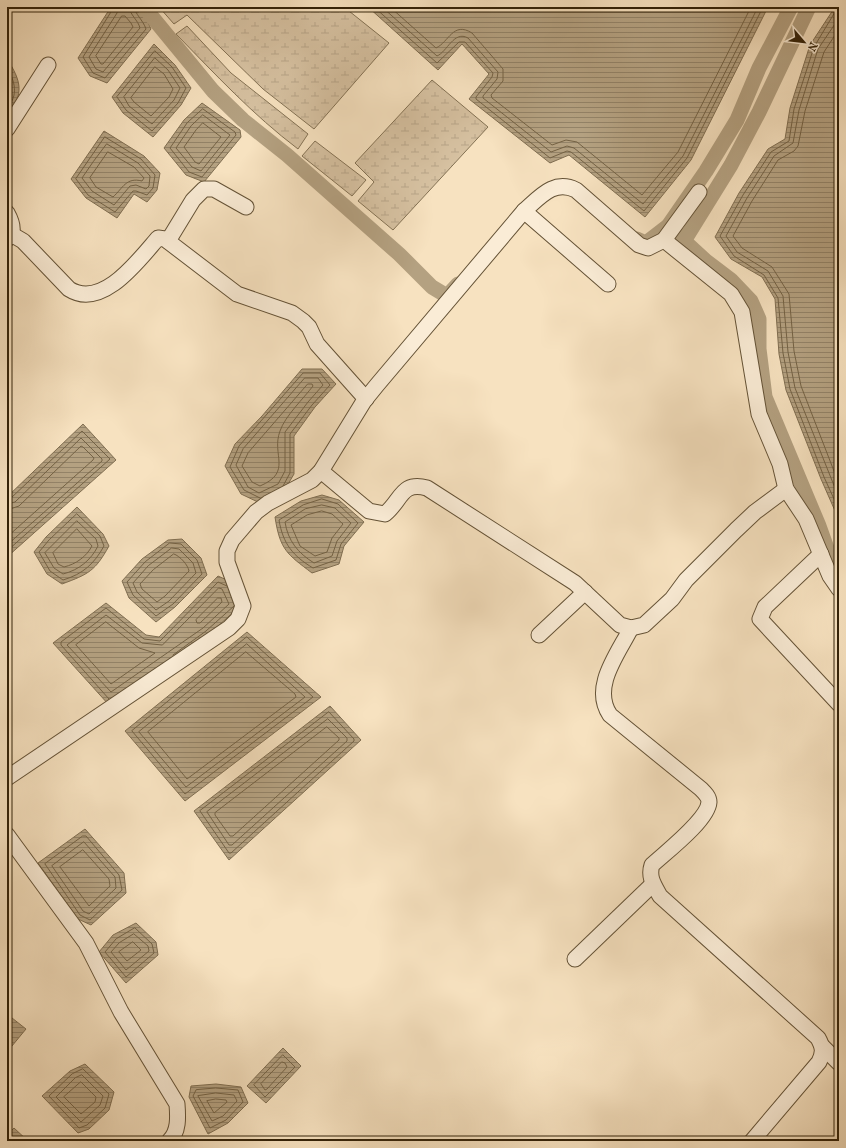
<svg xmlns="http://www.w3.org/2000/svg" width="846" height="1148" font-family="'IM FELL French Canon',serif">
	<defs>
		<pattern id="wetland-marsh" width="20" height="14" patternUnits="userSpaceOnUse"><rect width="20" height="14" fill="#d6c1a1"/><path d="M1 5h8M5 5V1M11 12h8M15 12V8" fill="none" stroke="#b8a689"/></pattern>
		<pattern id="water-rules" width="6" height="5" patternUnits="userSpaceOnUse"><rect width="6" height="5" fill="#b4a181"/><path d="M0 2.5h6" fill="none" stroke="#938368"/></pattern>
	</defs>
	<rect width="100%" height="100%" fill="#f7e2c0"/>
	<filter id="stains"><feTurbulence type="fractalNoise" baseFrequency=".005" numOctaves="4"/><feColorMatrix values="0 0 0 0 .2 0 0 0 0 .09 0 0 0 0 .02 0 0 0 .5 -.17"/></filter>
	<radialGradient id="worn" r=".72"><stop offset=".6" stop-color="#630" stop-opacity="0"/><stop offset="1" stop-color="#630" stop-opacity=".3"/></radialGradient>
	<g fill="url(#wetland-marsh)" stroke="#847254">
		<path d="M 159,7 L 344,7 L 389,43 L 314,129 L 263,89 L 187,15 L 174,24 Z"/>
		<path d="M 187,26 L 231,73 L 308,134 L 298,149 C 253,115 215,74 176,34 Z"/>
		<path d="M 432,80 L 488,127 L 393,230 L 358,201 L 374,182 L 355,163 Z"/>
		<path d="M 315,141 L 366,180 L 352,196 L 302,156 Z"/>
	</g>
	<g fill="url(#water-rules)" stroke="#806e51">
		<path d="M 111,7 L 136,7 L 144,14 L 151,29 L 107,83 L 90,76 L 78,58 Z"/>
		<path d="M 368,7 L 768,7 L 691,160 L 645,217 L 569,155 L 550,163 L 469,99 L 489,74 L 462,44 L 438,70 Z"/>
		<path d="M 835,7 L 839,7 L 839,520 L 821,479 L 786,390 L 779,354 L 775,299 L 762,277 L 731,259 L 715,237 L 739,193 L 768,149 L 785,139 L 790,108 L 810,45 Z"/>
		<path d="M 154,44 L 175,65 L 191,88 L 181,105 L 153,137 L 123,113 L 112,97 Z"/>
		<path d="M 7,59 C 21,80 25,95 7,114 Z"/>
		<path d="M 202,103 L 240,130 L 241,137 L 204,182 L 186,175 L 164,148 L 184,120 Z"/>
		<path d="M 104,131 L 144,156 L 160,173 L 157,190 L 147,202 L 134,194 L 117,218 L 86,198 L 71,179 Z"/>
		<path d="M 302,369 L 322,369 L 336,384 L 315,407 L 294,436 L 294,474 L 284,491 L 260,503 L 241,494 L 225,466 L 235,444 L 262,416 Z"/>
		<path d="M 83,424 L 116,460 L 7,557 L 7,497 Z"/>
		<path d="M 322,495 L 339,500 L 364,522 L 344,546 L 339,564 L 312,573 C 287,554 280,550 275,517 L 301,501 Z"/>
		<path d="M 77,507 L 103,534 L 109,546 C 95,571 89,574 62,584 L 47,574 L 34,552 L 46,537 Z"/>
		<path d="M 182,539 L 201,558 L 207,575 L 175,607 L 156,622 L 129,598 L 122,581 L 142,559 L 168,540 Z"/>
		<path d="M 218,576 L 229,581 L 237,609 L 209,634 L 109,705 L 53,643 L 106,603 L 146,635 L 159,637 Z"/>
		<path d="M 247,632 L 321,697 L 185,801 L 125,731 Z"/>
		<path d="M 330,706 L 361,740 L 229,860 L 194,811 Z"/>
		<path d="M 85,829 L 124,873 L 126,893 L 91,925 L 78,919 L 38,863 Z"/>
		<path d="M 136,923 L 156,942 L 158,955 L 126,983 L 99,952 L 113,935 Z"/>
		<path d="M 7,1014 L 26,1029 L 7,1052 Z"/>
		<path d="M 283,1048 L 301,1066 L 266,1103 L 247,1086 Z"/>
		<path d="M 85,1064 L 114,1092 L 109,1110 L 89,1129 L 78,1133 L 42,1096 L 70,1071 Z"/>
		<path d="M 216,1084 L 241,1087 L 248,1103 L 228,1123 L 208,1134 L 189,1097 L 191,1086 Z"/>
		<path d="M 14,1128 L 28,1141 L 7,1141 L 7,1135 Z"/>
	</g>
	<g fill="none" stroke-linecap="round" stroke-linejoin="round">
		<g stroke="#746244" stroke-width="1">
			<path d="M 114,7 L 83,57 L 93,73 L 105,78 L 146,29 C 143,20 135,14 134,7"/>
			<path d="M 119,7 L 117,13 L 89,57 L 96,69 L 103,72 L 140,28 C 138,20 130,15 129,7"/>
			<path d="M 374,7 L 437,63 L 459,42 L 465,42 L 493,73 L 492,77 L 476,97 L 476,99 L 550,158 L 567,151 L 571,152 L 644,211 L 687,158 L 763,7"/>
			<path d="M 382,7 L 437,56 C 447,52 454,30 468,38 L 498,72 L 497,79 L 483,96 L 483,98 L 551,152 L 567,146 L 574,148 L 643,204 L 683,156 L 758,7"/>
			<path d="M 390,7 L 436,48 C 449,42 453,21 472,33 L 503,69 L 503,81 L 491,95 L 492,98 L 552,145 L 566,140 L 577,142 L 642,195 L 678,152 L 751,7"/>
			<path d="M 838,7 L 814,47 L 794,109 L 789,141 L 771,152 L 743,195 L 720,236 L 734,256 L 764,275 L 778,298 L 783,353 L 790,389 L 824,477 L 839,510"/>
			<path d="M 122,16 L 125,16 L 131,23 L 133,27 L 103,64 L 101,64 L 96,56 Z"/>
			<path d="M 839,18 L 818,49 L 799,110 L 793,143 L 774,156 L 747,198 L 726,236 L 737,252 L 768,271 L 783,296 L 788,352 L 795,388 L 839,498"/>
			<path d="M 839,29 L 824,52 L 805,111 L 798,146 L 794,151 L 778,160 L 752,201 L 733,236 L 742,248 L 772,267 L 789,294 L 794,351 L 801,386 L 839,484"/>
			<path d="M 155,51 L 172,67 L 186,88 L 178,103 L 152,131 L 126,110 L 117,97 Z"/>
			<path d="M 155,58 L 168,70 L 180,88 L 174,100 L 152,124 L 129,106 L 124,97 Z"/>
			<path d="M 7,67 C 15,82 19,95 7,108"/>
			<path d="M 155,67 L 164,74 L 173,89 L 169,97 L 151,116 L 134,102 L 131,98 Z"/>
			<path d="M 203,109 L 235,132 L 236,135 L 202,177 L 189,172 L 170,148 L 187,123 Z"/>
			<path d="M 203,115 L 230,135 L 201,171 L 192,167 L 176,148 L 191,126 Z"/>
			<path d="M 203,123 L 221,137 L 199,164 L 195,162 L 184,147 L 196,130 Z"/>
			<path d="M 105,137 L 141,159 L 155,175 L 153,188 L 147,195 L 136,191 L 133,191 L 115,212 L 88,195 L 76,179 Z"/>
			<path d="M 107,144 L 138,163 L 150,176 L 149,186 L 146,189 L 136,185 L 130,186 L 114,205 L 92,191 L 82,178 L 93,162 Z"/>
			<path d="M 108,152 L 134,167 L 144,178 L 142,181 C 126,177 123,188 113,197 L 96,187 L 90,178 Z"/>
			<path d="M 305,378 L 318,378 L 323,385 L 308,402 L 285,432 L 285,471 L 278,484 L 259,493 L 248,487 L 236,465 L 243,449 Z"/>
			<path d="M 308,384 L 312,384 L 313,386 C 304,398 285,416 280,431 C 271,455 293,472 260,486 L 252,482 L 242,466 L 248,453 Z"/>
			<path d="M 260,498 L 244,490 L 230,467 L 239,446 L 303,373 L 320,373 L 330,385 L 312,405 L 290,434 L 290,473 L 283,486"/>
			<path d="M 7,499 L 11,498 L 82,431 L 110,459 L 7,551"/>
			<path d="M 322,499 L 338,504 L 358,523 L 341,544 L 336,560 L 313,568 C 293,556 283,544 279,520 L 303,505 Z"/>
			<path d="M 7,504 L 15,502 L 81,438 L 102,459 L 102,461 L 7,545"/>
			<path d="M 322,505 L 335,508 L 351,523 L 337,541 L 332,556 L 314,563 C 298,553 288,541 285,522 L 305,509 Z"/>
			<path d="M 7,510 L 19,506 L 81,446 L 83,447 L 94,458 L 93,460 L 7,537"/>
			<path d="M 322,511 L 332,514 L 343,524 L 332,538 L 327,552 L 315,556 L 300,546 L 291,525 L 307,515 Z"/>
			<path d="M 77,514 L 100,536 L 104,546 C 94,564 83,574 63,580 L 50,571 L 39,552 L 49,540 Z"/>
			<path d="M 77,521 L 96,539 L 98,546 C 91,560 79,570 63,574 L 54,568 L 45,553 Z"/>
			<path d="M 77,529 L 92,546 C 86,557 76,564 64,567 L 58,564 L 53,553 Z"/>
			<path d="M 170,543 L 181,544 L 197,560 L 202,574 L 173,604 L 156,616 L 133,595 L 127,582 L 145,562 Z"/>
			<path d="M 172,548 L 179,549 L 193,563 L 196,573 L 169,601 L 156,610 L 137,592 L 133,583 L 148,566 Z"/>
			<path d="M 174,554 C 180,556 188,565 189,571 L 165,596 L 157,602 L 142,589 L 140,584 L 153,570 Z"/>
			<path d="M 219,588 L 222,589 L 229,604 L 203,628 L 111,692 L 67,645 L 106,615 L 142,643 L 162,645 Z"/>
			<path d="M 218,598 L 221,598 L 222,602 L 200,623 L 197,623 L 196,620 Z"/>
			<path d="M 106,622 L 139,648 L 155,653 L 111,684 L 76,645 Z"/>
			<path d="M 247,637 L 313,697 L 185,794 L 132,731 Z"/>
			<path d="M 247,644 L 305,697 L 186,787 L 139,732 Z"/>
			<path d="M 246,652 L 295,694 L 296,697 L 187,779 L 148,732 Z"/>
			<path d="M 173,655 L 206,631 L 234,606"/>
			<path d="M 109,699 L 61,645 L 61,642 L 106,608 L 144,639 L 160,641 L 218,582 L 227,586"/>
			<path d="M 329,712 L 354,739 L 354,741 L 231,853 L 229,853 L 200,811 Z"/>
			<path d="M 328,719 L 347,738 L 347,741 L 232,845 L 229,845 L 207,812 Z"/>
			<path d="M 327,727 L 339,738 L 339,740 L 233,836 L 230,836 L 215,815 L 215,813 Z"/>
			<path d="M 83,836 L 86,836 L 119,875 L 122,890 L 90,920 L 80,915 L 45,864 Z"/>
			<path d="M 84,842 L 115,877 L 116,888 L 89,914 L 83,911 L 52,866 Z"/>
			<path d="M 83,850 L 109,879 L 110,886 L 89,906 L 60,867 Z"/>
			<path d="M 135,928 L 152,944 L 154,953 L 126,977 L 105,952 L 116,939 Z"/>
			<path d="M 134,934 L 148,946 L 149,951 L 126,970 L 111,952 L 119,943 Z"/>
			<path d="M 133,942 L 141,950 L 127,961 L 119,952 Z"/>
			<path d="M 283,1055 L 295,1067 L 265,1097 L 254,1085 Z"/>
			<path d="M 282,1062 L 285,1063 L 287,1067 L 267,1089 L 265,1090 L 261,1084 Z"/>
			<path d="M 83,1069 L 109,1094 L 105,1108 L 87,1125 L 79,1128 L 49,1096 L 72,1074 Z"/>
			<path d="M 82,1075 L 103,1096 L 100,1105 L 81,1122 L 56,1097 L 75,1078 Z"/>
			<path d="M 81,1082 L 96,1097 L 95,1102 L 81,1114 L 64,1097 Z"/>
			<path d="M 216,1088 L 238,1090 L 243,1102 L 226,1120 L 210,1128 L 193,1096 L 196,1090 Z"/>
			<path d="M 216,1093 L 234,1095 L 237,1101 L 223,1116 L 212,1121 L 198,1096 Z"/>
			<path d="M 216,1099 L 226,1100 L 227,1102 L 214,1113 L 207,1101 Z"/>
		</g>
		<g stroke="#b4a181" stroke-width="15">
			<path d="M 144,7 L 213,91 L 243,120 L 287,155 L 399,254 L 432,287 L 447,296 L 458,284"/>
			<path d="M 668,226 L 706,261 L 731,280 L 751,301 L 759,319 L 759,349 L 765,397 L 819,526 L 833,565 L 839,576"/>
			<path d="M 637,239 L 646,243 L 668,226 L 706,171 L 737,120 L 759,68 L 791,7"/>
			<path d="M 684,241 L 731,165 L 759,112 L 809,7"/>
		</g>
		<g stroke="#645236" stroke-width="17">
			<g id="street">
				<path d="M 7,129 L 48,65"/>
				<path d="M 524,211 L 608,284"/>
				<path d="M 7,213 C 12,222 16,232 7,239"/>
				<path d="M 11,234 L 23,241 L 69,289 C 102,310 138,261 158,238 L 165,239 L 237,294 L 292,313 L 303,321 L 309,327 L 317,344 L 366,399"/>
				<path d="M 664,240 L 731,294 L 742,312 L 759,414 L 780,464 L 786,489 L 806,519 L 830,576 L 839,589"/>
				<path d="M 168,241 L 193,200 L 204,189 L 214,189 L 246,207"/>
				<path d="M 321,471 L 369,511 L 385,514 C 402,500 401,481 427,488 L 575,583 L 620,625 L 631,628 L 644,625 L 672,599 L 686,580 L 736,530 L 755,512 L 786,489"/>
				<path d="M 821,554 L 765,607 L 760,619 L 839,704"/>
				<path d="M 631,628 C 618,654 591,687 610,715 L 701,789 C 705,793 709,797 709,802 C 708,820 666,852 652,865 C 648,877 654,885 660,896 L 818,1038 C 823,1047 824,1052 819,1062 L 752,1141"/>
				<path d="M 539,635 L 585,592"/>
				<path d="M 7,778 L 229,628 L 238,619 L 243,606 L 227,562 L 227,551 L 232,540 L 256,512 L 268,503 L 312,480 L 321,471 L 364,401 L 377,385 L 524,211 C 540,197 554,179 576,190 L 639,245 L 648,248 L 664,240 L 699,192"/>
				<path d="M 7,835 L 86,943 L 121,1012 L 177,1104 C 178,1117 179,1132 169,1141"/>
				<path d="M 575,959 L 653,884"/>
				<path d="M 823,1047 L 839,1063"/>
			</g>
		</g>
		<use href="#street" stroke="#faecd6" stroke-width="15"/>
	</g>
	<rect width="846" height="1148" fill="none" stroke="#f7e2c0" stroke-width="24"/>
	<rect x="8" y="8" width="830" height="1132" fill="none" stroke="#332208" stroke-width="2"/>
	<rect x="12" y="12" width="822" height="1124" fill="none" stroke="#332208"/>
	<g transform="translate(804 42) rotate(118)" stroke="#faecd6" stroke-width="3" paint-order="stroke">
	<path d="M0-3L7 15L0 10L-7 15Z" fill="#332208"/>
	<text y="-6" font-size="11" font-weight="bold" text-anchor="middle" fill="#332208">N</text>
	</g>
	<rect width="100%" height="100%" filter="url(#stains)"/>
	<rect width="100%" height="100%" fill="url(#worn)"/>
</svg>
